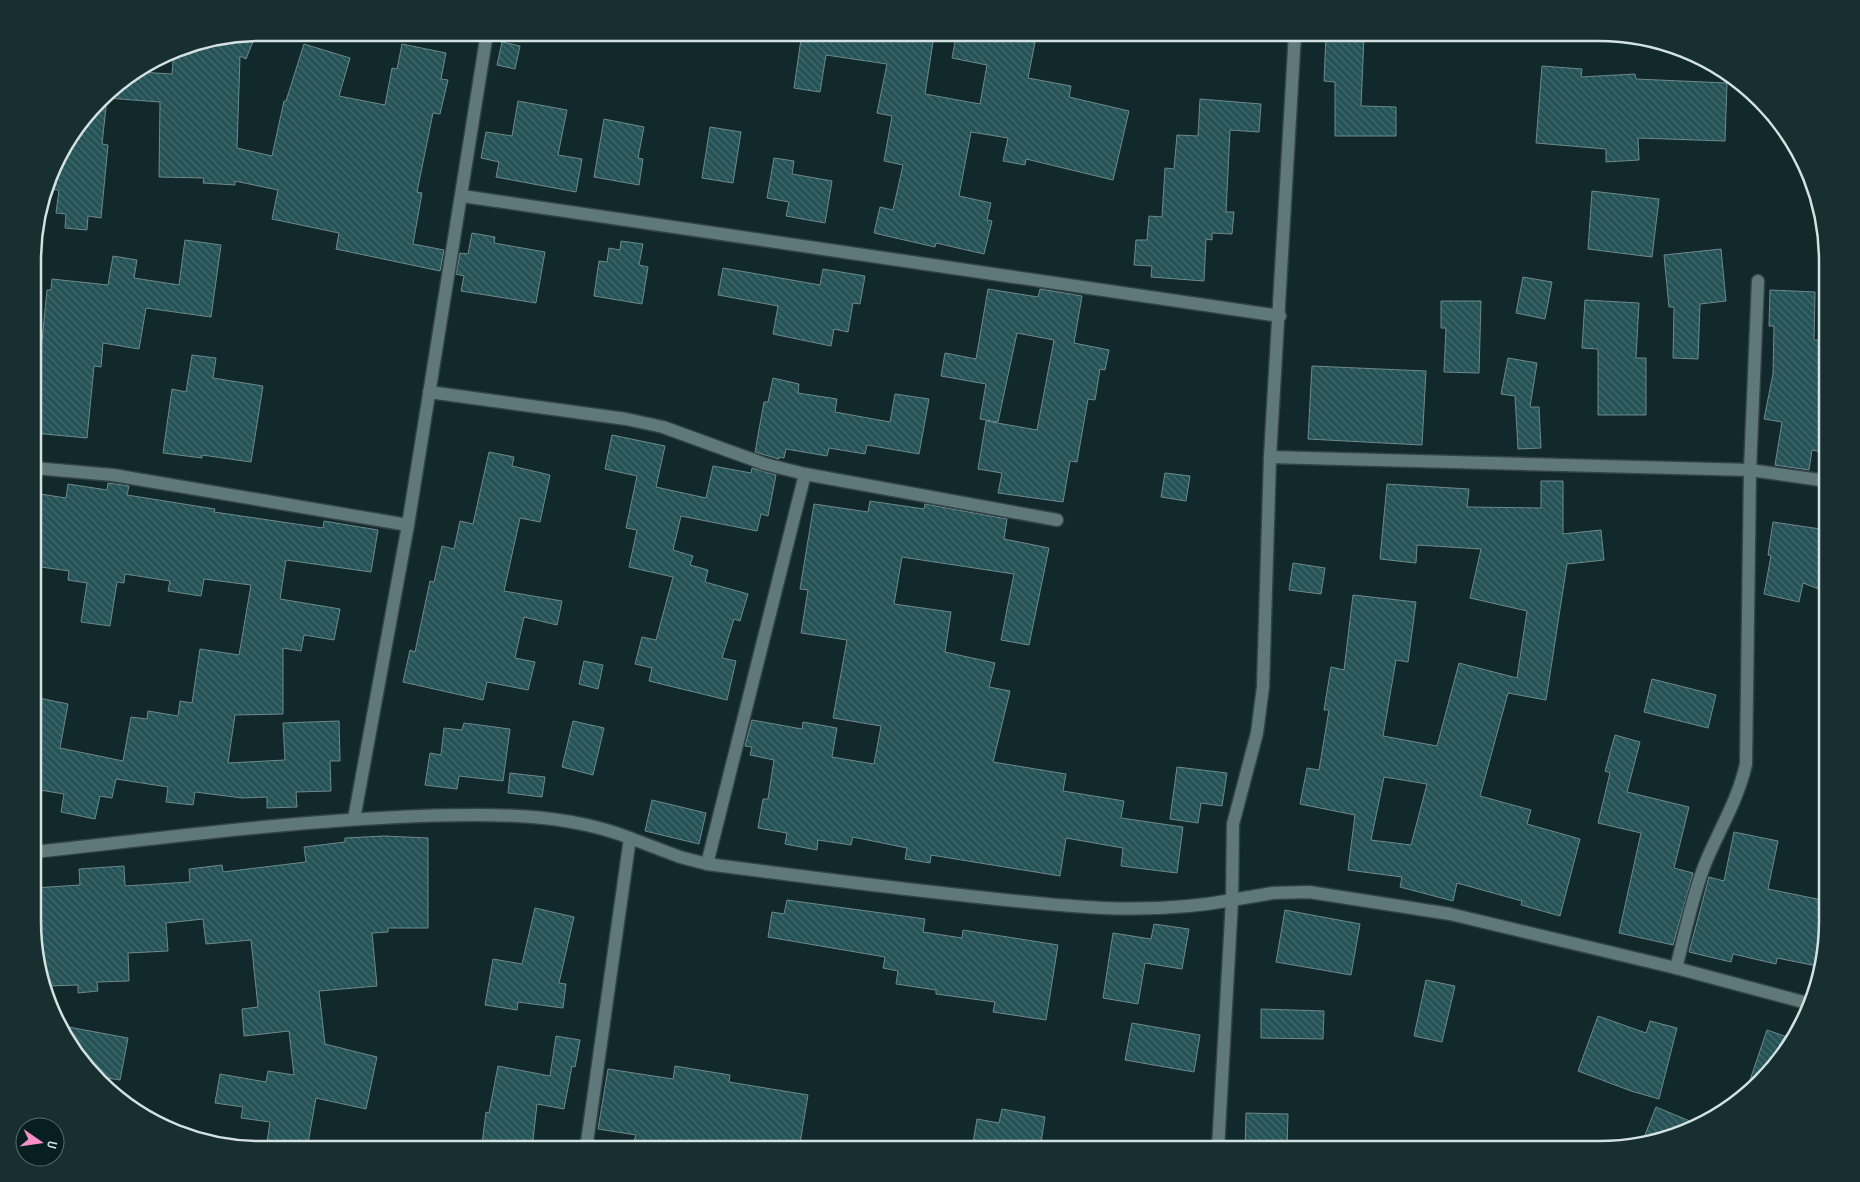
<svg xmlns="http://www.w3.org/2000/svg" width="1860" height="1182" font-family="'Sofia Sans Condensed',sans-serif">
	<defs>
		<pattern id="building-back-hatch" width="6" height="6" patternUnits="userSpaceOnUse" patternTransform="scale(1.25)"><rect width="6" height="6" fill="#245256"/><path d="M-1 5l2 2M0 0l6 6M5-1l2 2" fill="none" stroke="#436b6e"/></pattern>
	</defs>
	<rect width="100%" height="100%" fill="#11292a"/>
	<g fill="url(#building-back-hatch)" stroke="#6f898b" fill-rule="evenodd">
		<path d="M 802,32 L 883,32 L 933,42 L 925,94 L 980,104 L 987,65 L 952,58 L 957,32 L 1037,32 L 1028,78 L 1071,86 L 1069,97 L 1129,111 L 1113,180 L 1026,159 L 1025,165 L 1003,161 L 1008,138 L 971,132 L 959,196 L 991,203 L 987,220 L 992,221 L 984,254 L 936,243 L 935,247 L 874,233 L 880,207 L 893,210 L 903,165 L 884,161 L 892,116 L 877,113 L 887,64 L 826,55 L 820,92 L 794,88 Z"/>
		<path d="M 256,34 L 246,59 L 240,56 L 237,148 L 272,156 L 284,101 L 286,101 L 304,44 L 350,58 L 339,96 L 385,105 L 392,68 L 397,69 L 402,44 L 446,53 L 441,79 L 448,80 L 440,114 L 433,113 L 417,192 L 422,193 L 413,244 L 444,250 L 440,271 L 336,249 L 339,233 L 272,219 L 278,190 L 235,181 L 235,185 L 203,183 L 204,178 L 159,177 L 160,102 L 107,98 L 102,144 L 108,145 L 101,218 L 88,216 L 87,230 L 65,228 L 66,214 L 56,213 L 59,190 L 47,189 L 56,160 L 110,89 L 139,72 L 172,74 L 174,50 Z"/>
		<path d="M 1326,35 L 1364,37 L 1361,106 L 1396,107 L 1396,136 L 1335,136 L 1335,82 L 1324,81 Z"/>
		<path d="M 502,42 L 520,46 L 515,69 L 497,65 Z"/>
		<path d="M 1542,66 L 1582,69 L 1581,77 L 1635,74 L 1636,79 L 1727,83 L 1725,141 L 1638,138 L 1639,160 L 1606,162 L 1606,149 L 1536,143 Z"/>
		<path d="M 1200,99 L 1261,104 L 1259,132 L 1230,130 L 1226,212 L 1234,212 L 1232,234 L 1212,233 L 1212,240 L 1206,239 L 1204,281 L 1151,277 L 1152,266 L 1134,265 L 1136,240 L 1147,240 L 1149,216 L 1162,217 L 1165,168 L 1174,169 L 1177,135 L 1198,136 Z"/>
		<path d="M 518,101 L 567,110 L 558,155 L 582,159 L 576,192 L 496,177 L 499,162 L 481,158 L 486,132 L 512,136 Z"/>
		<path d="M 604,119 L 644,127 L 638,158 L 643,159 L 639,185 L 594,177 Z"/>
		<path d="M 710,127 L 741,132 L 733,183 L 702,178 Z"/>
		<path d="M 774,158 L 794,161 L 792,174 L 832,181 L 825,223 L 786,216 L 789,202 L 767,198 Z"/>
		<path d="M 1592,191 L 1659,199 L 1652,257 L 1588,249 Z"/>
		<path d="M 472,233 L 495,237 L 494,243 L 545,252 L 536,303 L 461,291 L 464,276 L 456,274 L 460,253 L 468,254 Z"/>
		<path d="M 185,240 L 221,245 L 211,317 L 146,308 L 139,349 L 103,343 L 101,367 L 94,366 L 87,438 L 34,433 L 34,361 L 40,361 L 47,290 L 51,290 L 52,279 L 108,285 L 113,256 L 137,260 L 134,278 L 179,285 Z"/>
		<path d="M 621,241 L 643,244 L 639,265 L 648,267 L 642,304 L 594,296 L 599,261 L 607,262 L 609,248 L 620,250 Z"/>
		<path d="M 1721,249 L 1726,301 L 1700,304 L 1698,359 L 1673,358 L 1674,307 L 1669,307 L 1664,255 Z"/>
		<path d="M 723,268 L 820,285 L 823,269 L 865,276 L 860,304 L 853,303 L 848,332 L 834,329 L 831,346 L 773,334 L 778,306 L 718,295 Z"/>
		<path d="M 1523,277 L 1552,282 L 1545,319 L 1516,313 Z"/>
		<path d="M 988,289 L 1038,297 L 1040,289 L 1082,296 L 1074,343 L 1109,350 L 1105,370 L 1100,369 L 1095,400 L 1088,399 L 1077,462 L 1070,461 L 1063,502 L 998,493 L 1002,473 L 978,469 L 986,421 L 1037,430 L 1054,340 L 1017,333 L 998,422 L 980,419 L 986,384 L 941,376 L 945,353 L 976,359 Z"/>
		<path d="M 1770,290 L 1815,292 L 1814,340 L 1827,340 L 1827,453 L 1812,450 L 1809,470 L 1775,465 L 1782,422 L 1764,419 L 1773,374 L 1774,326 L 1769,326 Z"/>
		<path d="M 1585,300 L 1639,303 L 1636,358 L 1646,358 L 1646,415 L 1598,415 L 1598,349 L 1582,348 Z"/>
		<path d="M 1441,301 L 1481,301 L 1479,373 L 1444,372 L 1446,328 L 1441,328 Z"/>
		<path d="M 192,355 L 216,358 L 213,378 L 263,386 L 251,462 L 202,455 L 202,458 L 163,453 L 172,389 L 186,392 Z"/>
		<path d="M 1508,358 L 1537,363 L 1530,407 L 1539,407 L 1541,448 L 1518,449 L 1515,396 L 1501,394 Z"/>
		<path d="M 1312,366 L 1426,371 L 1422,445 L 1308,439 Z"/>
		<path d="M 773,378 L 799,384 L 798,393 L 837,399 L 835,412 L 890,422 L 895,394 L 929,399 L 919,454 L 867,445 L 865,454 L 829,448 L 827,456 L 786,449 L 784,458 L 779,457 L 779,459 L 755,452 L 764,402 L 768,402 Z"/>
		<path d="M 612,435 L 665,446 L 656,487 L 706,498 L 713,466 L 751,473 L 752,468 L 776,475 L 768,516 L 761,514 L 757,531 L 681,516 L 673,550 L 693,556 L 690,565 L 708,570 L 705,582 L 748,594 L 740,621 L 734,619 L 722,658 L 736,661 L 727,700 L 649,681 L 652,668 L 635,664 L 642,637 L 656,640 L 673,577 L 629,567 L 637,530 L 626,528 L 637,476 L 605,469 Z"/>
		<path d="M 489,452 L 514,457 L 512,466 L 550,475 L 540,522 L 520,518 L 504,591 L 562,601 L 557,625 L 524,617 L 515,658 L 535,662 L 528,690 L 487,682 L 483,700 L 403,682 L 410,650 L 415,652 L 430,581 L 434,582 L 442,546 L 454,549 L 460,521 L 473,524 Z"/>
		<path d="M 1165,473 L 1190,476 L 1186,501 L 1161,497 Z"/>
		<path d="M 1541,481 L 1563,481 L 1563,534 L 1601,530 L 1604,560 L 1567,564 L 1546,700 L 1508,693 L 1480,796 L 1531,810 L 1527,824 L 1580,839 L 1560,916 L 1521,905 L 1522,901 L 1457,883 L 1453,901 L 1400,887 L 1402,877 L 1348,870 L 1355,815 L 1300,804 L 1307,768 L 1319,770 L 1329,710 L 1324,710 L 1331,667 L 1344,670 L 1353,595 L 1416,602 L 1408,662 L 1396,660 L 1383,736 L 1437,746 L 1459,663 L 1517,678 L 1527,611 L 1470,598 L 1481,549 L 1417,545 L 1416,563 L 1380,559 L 1387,484 L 1469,489 L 1467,507 L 1541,508 ZM 1384,777 L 1427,784 L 1411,845 L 1371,840 Z"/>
		<path d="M 108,483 L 129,486 L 127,495 L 215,509 L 214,512 L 323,528 L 324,521 L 378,530 L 371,572 L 286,560 L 280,599 L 340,609 L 334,640 L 304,635 L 301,651 L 283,648 L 283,714 L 235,715 L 228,763 L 285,760 L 283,723 L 339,721 L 340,761 L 330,761 L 331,791 L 296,792 L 297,807 L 267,808 L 267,797 L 242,798 L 195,792 L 193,805 L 166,802 L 168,787 L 116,779 L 112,798 L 100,796 L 95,819 L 61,812 L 64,794 L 34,789 L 34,697 L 68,704 L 60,748 L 123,761 L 131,717 L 147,719 L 148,711 L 178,716 L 180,701 L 192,703 L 200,649 L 239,655 L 251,585 L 204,579 L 201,596 L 168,591 L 170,581 L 125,574 L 124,583 L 117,582 L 110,626 L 81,622 L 87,583 L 68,580 L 69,571 L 34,566 L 34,493 L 66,498 L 68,484 L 107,490 Z"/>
		<path d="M 870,501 L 924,509 L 925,504 L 1007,519 L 1004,539 L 1049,548 L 1029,645 L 1001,640 L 1014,574 L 902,557 L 894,604 L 951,612 L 945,652 L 995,663 L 989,687 L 1010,691 L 993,762 L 1066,774 L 1063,791 L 1124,801 L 1121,818 L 1183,827 L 1177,873 L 1121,866 L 1123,848 L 1066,838 L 1060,876 L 931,855 L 930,863 L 905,859 L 907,848 L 853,837 L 851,845 L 818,840 L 817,850 L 785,844 L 787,833 L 758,828 L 763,799 L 768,799 L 774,760 L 750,755 L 752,747 L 745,746 L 752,720 L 802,729 L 803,722 L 837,728 L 832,757 L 874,764 L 881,726 L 833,718 L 847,640 L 801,633 L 808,590 L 800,589 L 814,504 L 868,512 Z"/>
		<path d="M 1773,522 L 1827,530 L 1827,592 L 1803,583 L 1799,602 L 1764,594 L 1771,556 L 1768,555 Z"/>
		<path d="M 1293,563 L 1325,568 L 1321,594 L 1289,590 Z"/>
		<path d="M 584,661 L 603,665 L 598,689 L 579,684 Z"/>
		<path d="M 1652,679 L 1716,695 L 1708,728 L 1644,712 Z"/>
		<path d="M 573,721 L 604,728 L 593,775 L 562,767 Z"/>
		<path d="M 464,723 L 510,729 L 503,781 L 459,776 L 457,789 L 425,785 L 430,753 L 441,755 L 444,728 L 462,730 Z"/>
		<path d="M 1615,735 L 1640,742 L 1627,792 L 1689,807 L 1674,868 L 1693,873 L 1673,945 L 1619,933 L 1641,833 L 1598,823 L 1610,773 L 1605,771 Z"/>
		<path d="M 1177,767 L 1227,773 L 1222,806 L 1201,803 L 1198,823 L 1170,819 Z"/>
		<path d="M 510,773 L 545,777 L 542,797 L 508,793 Z"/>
		<path d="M 652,800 L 706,813 L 699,844 L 645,831 Z"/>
		<path d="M 1734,832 L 1778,841 L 1768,889 L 1827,901 L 1827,915 L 1817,966 L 1777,958 L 1776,964 L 1733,954 L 1731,962 L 1689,952 L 1709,877 L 1724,881 Z"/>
		<path d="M 384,836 L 428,838 L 428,928 L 388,928 L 388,932 L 372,933 L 377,986 L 319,991 L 325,1044 L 377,1057 L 366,1109 L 316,1098 L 307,1149 L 266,1149 L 270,1122 L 241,1118 L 243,1107 L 215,1103 L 220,1074 L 266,1082 L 268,1071 L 294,1075 L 289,1031 L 244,1036 L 242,1009 L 258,1007 L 251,940 L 206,944 L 203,919 L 166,923 L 168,951 L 128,953 L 129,981 L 97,982 L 98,991 L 78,993 L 78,985 L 48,986 L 34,950 L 34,888 L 80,885 L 79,869 L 124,866 L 125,886 L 190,882 L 189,869 L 222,865 L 223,872 L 306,862 L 304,847 L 345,842 L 345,838 Z"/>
		<path d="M 787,900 L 925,919 L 923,932 L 962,938 L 963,930 L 1058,945 L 1046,1020 L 993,1012 L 995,1002 L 936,994 L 936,990 L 896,984 L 898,971 L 883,968 L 885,957 L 768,937 L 772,912 L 784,914 Z"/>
		<path d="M 535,908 L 574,917 L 559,983 L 566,984 L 563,1008 L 518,1002 L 517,1010 L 485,1005 L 493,959 L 522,964 Z"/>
		<path d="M 1285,910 L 1360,924 L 1351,975 L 1276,962 Z"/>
		<path d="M 1154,924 L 1189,929 L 1182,969 L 1145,963 L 1138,1004 L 1103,998 L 1113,933 L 1151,939 Z"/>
		<path d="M 1426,980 L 1455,986 L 1442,1042 L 1414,1036 Z"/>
		<path d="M 1261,1009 L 1324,1011 L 1323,1039 L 1261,1038 Z"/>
		<path d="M 1598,1016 L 1646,1033 L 1650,1021 L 1677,1028 L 1659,1099 L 1631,1091 L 1578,1071 Z"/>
		<path d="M 1132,1023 L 1200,1035 L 1194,1072 L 1125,1060 Z"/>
		<path d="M 63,1026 L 128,1038 L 120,1080 L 100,1077 L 71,1048 Z"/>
		<path d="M 1767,1030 L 1793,1039 L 1789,1048 L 1748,1086 Z"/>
		<path d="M 556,1036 L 580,1040 L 575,1067 L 572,1066 L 564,1109 L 537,1104 L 532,1149 L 482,1144 L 486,1112 L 489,1113 L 498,1066 L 550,1076 Z"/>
		<path d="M 675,1066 L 730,1075 L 729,1082 L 808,1095 L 799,1149 L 758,1149 L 724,1144 L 723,1149 L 685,1149 L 634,1141 L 636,1135 L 598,1129 L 608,1069 L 673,1079 Z"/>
		<path d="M 1656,1107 L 1697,1124 L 1643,1140 Z"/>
		<path d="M 1002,1109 L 1045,1117 L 1040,1149 L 972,1149 L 977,1119 L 999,1123 Z"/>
		<path d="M 1246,1113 L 1288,1114 L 1287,1149 L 1245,1149 Z"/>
	</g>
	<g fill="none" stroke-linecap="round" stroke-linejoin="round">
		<g stroke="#334345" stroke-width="15">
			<g id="street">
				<path d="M 462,196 L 1280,316"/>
				<path d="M 429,392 L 626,419 L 663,427 L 765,464 L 805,474 L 1057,520"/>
				<path d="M 1270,457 L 1750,470 L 1827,481"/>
				<path d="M 34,468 L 113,475 L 408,525"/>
				<path d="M 354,819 L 408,525 L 487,33"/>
				<path d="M 630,838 L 680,857 L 707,864 C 791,875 875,886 960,895 C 1050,905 1142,917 1232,900 L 1233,824 L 1257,733 L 1263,687 L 1270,457 L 1295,33"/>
				<path d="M 34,852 C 163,838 291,821 420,816 C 490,814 563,812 630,838 L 586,1149"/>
				<path d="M 707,864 L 805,474"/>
				<path d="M 1676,968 C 1685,934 1692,897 1705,864 C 1719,830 1738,800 1746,764 L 1750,470 L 1758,281"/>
				<path d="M 1218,1149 L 1232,900 L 1273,893 L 1309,892 L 1450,914 L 1676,968 L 1811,1004"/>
			</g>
		</g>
		<use href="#street" stroke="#5f797b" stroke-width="12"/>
	</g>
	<path d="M0 0H1860V1182H0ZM261 41H1599A220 220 0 0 1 1819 261V921A220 220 0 0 1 1599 1141H261A220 220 0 0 1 41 921V261A220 220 0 0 1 261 41Z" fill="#172f30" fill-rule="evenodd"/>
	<path fill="none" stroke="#d3e1e2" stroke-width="2.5" d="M261 41H1599A220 220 0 0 1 1819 261V921A220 220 0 0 1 1599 1141H261A220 220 0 0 1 41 921V261A220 220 0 0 1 261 41Z"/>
	<g transform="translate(40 1142) rotate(103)"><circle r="24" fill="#071f21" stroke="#596d6e"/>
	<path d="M0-4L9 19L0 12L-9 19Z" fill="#fa8fc8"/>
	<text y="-8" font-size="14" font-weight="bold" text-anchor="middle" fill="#d3e1e2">U</text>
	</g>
</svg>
